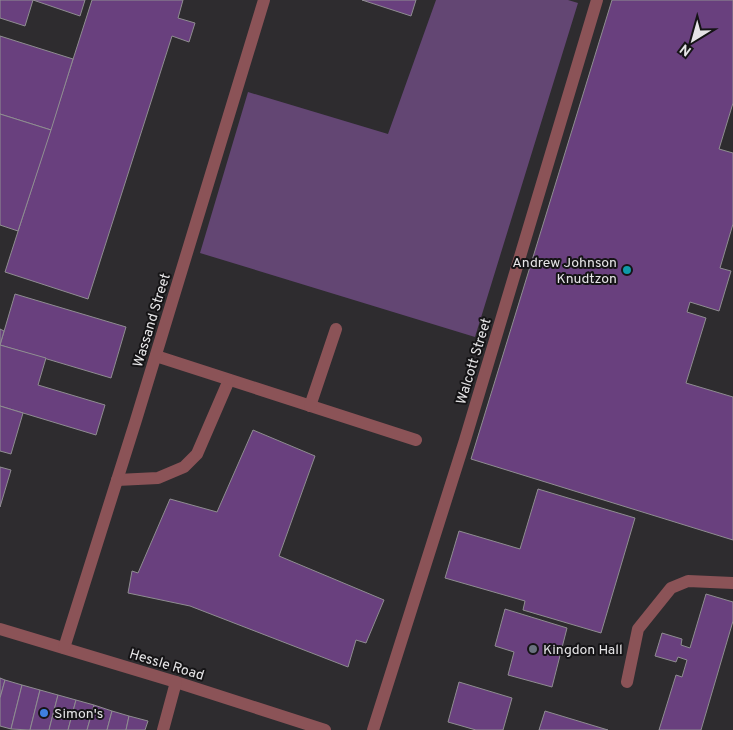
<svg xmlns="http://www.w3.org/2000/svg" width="733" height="730" font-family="Overpass,sans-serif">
	<rect width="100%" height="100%" fill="#2e2c2f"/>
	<path fill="#634673" d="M 436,0 L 568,0 L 578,3 L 475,337 L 200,253 L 248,92 L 388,134 Z"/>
	<g fill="#69407e" stroke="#8f8d91">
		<path d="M 0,0 L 33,0 L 25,26 L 0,18 Z"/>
		<path d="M 33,0 L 85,0 L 80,16 Z"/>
		<path d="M 92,0 L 183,0 L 178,18 L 195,23 L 189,42 L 172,36 L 88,299 L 5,272 Z"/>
		<path d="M 362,0 L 416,0 L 411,16 Z"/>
		<path d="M 612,0 L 733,0 L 733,103 L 719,149 L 733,153 L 733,224 L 720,268 L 731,271 L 719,311 L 690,302 L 687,312 L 706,318 L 686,383 L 733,397 L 733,540 L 471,459 Z"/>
		<path d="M 0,36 L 73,59 L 51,130 L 0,114 Z"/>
		<path d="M 0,114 L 51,130 L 18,231 L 0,225 Z"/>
		<path d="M 15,294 L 126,327 L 111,378 L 0,345 Z"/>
		<path d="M 0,329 L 4,331 L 0,345 L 46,358 L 38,385 L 105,405 L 96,435 L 0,406 Z"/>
		<path d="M 0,406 L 23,413 L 11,454 L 0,451 Z"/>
		<path d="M 253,430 L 315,456 L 279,556 L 384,600 L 366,643 L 356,640 L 348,667 L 190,606 L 128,593 L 132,571 L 138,573 L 170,499 L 217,512 Z"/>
		<path d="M 0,467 L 11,470 L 0,507 Z"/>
		<path d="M 538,489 L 635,518 L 601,633 L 523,610 L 525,601 L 445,578 L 459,531 L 520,549 Z"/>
		<path d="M 706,594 L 733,602 L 733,621 L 701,730 L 659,730 L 676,675 L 682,677 L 687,660 L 678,657 L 676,662 L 655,656 L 662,633 L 682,639 L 681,645 L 690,648 Z"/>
		<path d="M 505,609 L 567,628 L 552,687 L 508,675 L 514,652 L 495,646 Z"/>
		<path d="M 0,678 L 5,680 L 0,698 Z"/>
		<path d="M 5,680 L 22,685 L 11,729 L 0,726 L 0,698 Z"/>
		<path d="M 459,682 L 512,698 L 503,730 L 476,730 L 448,722 Z"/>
		<path d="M 22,685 L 40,690 L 30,730 L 11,729 Z"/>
		<path d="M 40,690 L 58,695 L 49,730 L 30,730 Z"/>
		<path d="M 58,695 L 76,700 L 68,730 L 49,730 Z"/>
		<path d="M 76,700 L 94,705 L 87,730 L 68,730 Z"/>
		<path d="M 94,705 L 112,711 L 107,730 L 87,730 Z"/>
		<path d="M 112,711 L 129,716 L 126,730 L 107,730 Z"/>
		<path d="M 545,711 L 608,730 L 539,730 Z"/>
		<path d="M 129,716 L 148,721 L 145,730 L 126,730 Z"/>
	</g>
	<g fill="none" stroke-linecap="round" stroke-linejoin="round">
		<g stroke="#8b5357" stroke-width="12">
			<path d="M 156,356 L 416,440"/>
			<path d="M 310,406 L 336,329"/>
			<path d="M 117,480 L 158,478 L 184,467 L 197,454 L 229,380"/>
			<path d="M 0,629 L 176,682 L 325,730"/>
			<path d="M 64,648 L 136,420 L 264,0"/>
			<path d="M 627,682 L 638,629 L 671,588 L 688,581 L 733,583"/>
			<path d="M 163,730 L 176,682"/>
			<path d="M 373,730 L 465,440 L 597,0"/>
		</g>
	</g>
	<circle fill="#0f9aa8" stroke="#151416" stroke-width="2" cx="627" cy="270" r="5"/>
	<circle fill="#6b7280" stroke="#151416" stroke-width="2" cx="533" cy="649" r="5"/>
	<circle fill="#3f7fe0" stroke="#151416" stroke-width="2" cx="44" cy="713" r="5"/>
	<g text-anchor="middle" stroke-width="4" stroke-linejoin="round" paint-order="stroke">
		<g font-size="14" fill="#e6e5e7" stroke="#151416" text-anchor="start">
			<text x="617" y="267" text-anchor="end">Andrew Johnson<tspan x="617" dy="16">Knudtzon</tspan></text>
			<text x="543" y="654">Kingdon Hall</text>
			<text x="54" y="718">Simon's</text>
		</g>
		<g font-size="14" fill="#e6e5e7" stroke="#151416">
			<text transform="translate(151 320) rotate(-73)" y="5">Wassand Street</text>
			<text transform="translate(473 361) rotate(-73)" y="5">Walcott Street</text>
			<text transform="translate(167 664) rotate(17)" y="5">Hessle Road</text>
		</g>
	</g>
	<g transform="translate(693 40) rotate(217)" stroke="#151416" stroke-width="4" paint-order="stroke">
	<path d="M0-4L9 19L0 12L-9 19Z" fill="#e6e5e7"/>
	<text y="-8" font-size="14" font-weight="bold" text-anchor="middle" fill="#e6e5e7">N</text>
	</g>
</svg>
